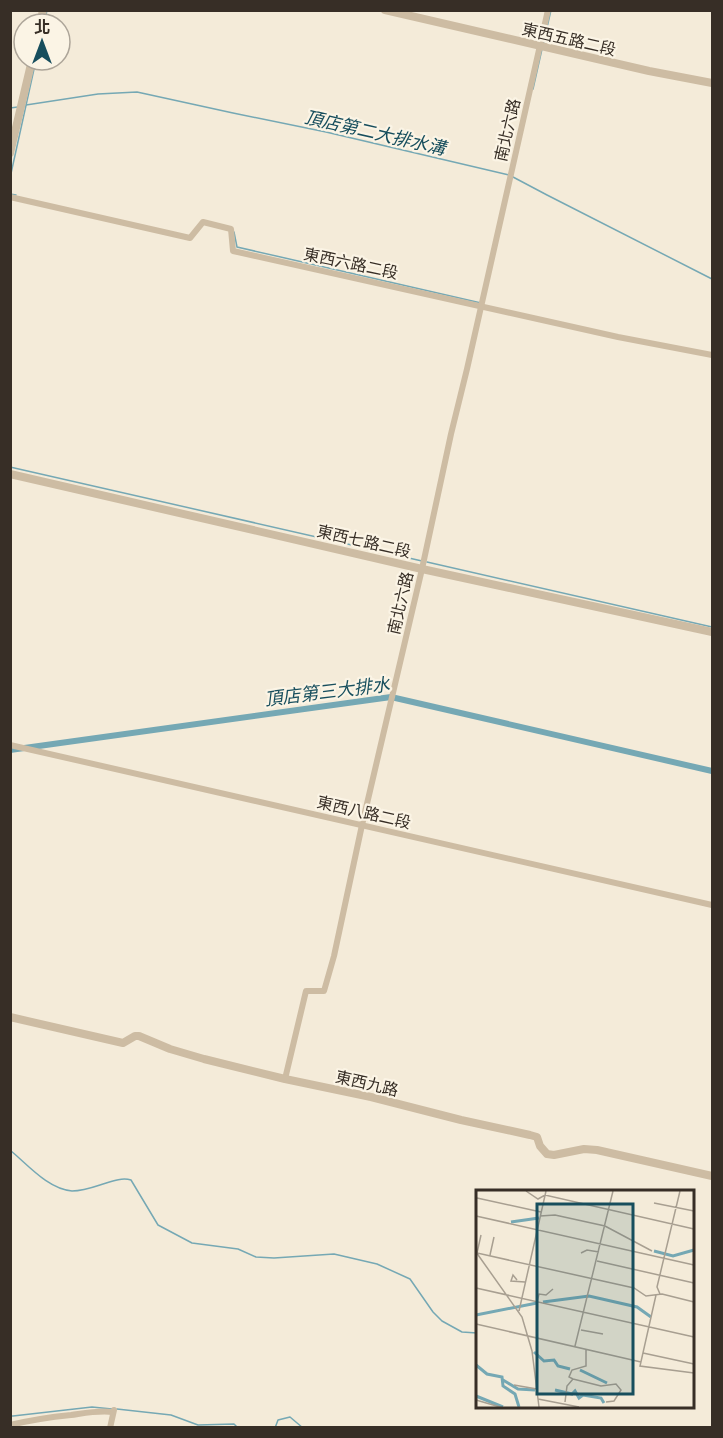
<svg xmlns="http://www.w3.org/2000/svg" width="723" height="1438" font-family="'Asap Condensed','Noto Sans TC',sans-serif">
	<rect width="100%" height="100%" fill="#f4ebd9"/>
	<g fill="none" stroke-linecap="round" stroke-linejoin="round">
		<g stroke="#75a8b4" stroke-width="1.5">
			<path d="M 44,24 L 47,10"/>
			<path d="M 543,45 L 551,10"/>
			<path d="M 533,89 L 542,49"/>
			<path d="M 26,105 L 98,94 L 137,92 L 233,113 L 326,132 L 509,175"/>
			<path d="M 10,108 L 18,107"/>
			<path d="M 513,177 L 547,195 L 712,279"/>
			<path d="M 10,178 L 36,60"/>
			<path d="M 10,194 L 16,195"/>
			<path d="M 234,232 L 237,247 L 481,303"/>
			<path d="M 10,467 L 422,561"/>
			<path d="M 427,562 L 712,627"/>
			<path d="M 10,1150 C 28,1165 48,1189 72,1191 C 81,1191 91,1188 100,1185 C 110,1182 121,1177 131,1180 L 158,1225 L 192,1243 L 238,1249 L 256,1257 L 274,1258 L 334,1254 L 377,1264 L 410,1279 L 433,1312 L 442,1321 L 462,1332 L 477,1333"/>
			<path d="M 117,1409 L 171,1415 L 198,1425 L 234,1424 L 238,1428"/>
			<path d="M 10,1416 L 13,1416 L 92,1407 L 112,1409"/>
			<path d="M 275,1428 L 278,1420 L 290,1417 L 303,1428"/>
		</g>
		<path stroke="#75a8b4" stroke-width="6" d="M 10,750 L 391,697 L 712,771"/>
		<g stroke="#cdbca3" stroke-width="6">
			<path d="M 10,197 L 190,238 L 203,222 L 231,229 L 233,251 L 618,337 L 712,355"/>
			<path d="M 10,745 L 712,905"/>
			<path d="M 285,1079 L 306,991 L 324,991 L 334,956 L 362,825 L 422,569 L 451,434 L 467,369 L 548,10"/>
			<path d="M 10,1425 C 31,1420 51,1417 71,1415 C 85,1413 99,1410 113,1412"/>
			<path d="M 110,1428 L 114,1410"/>
		</g>
		<g stroke="#cdbca3" stroke-width="8">
			<path d="M 385,10 L 649,71 L 712,83"/>
			<path d="M 40,24 L 43,10"/>
			<path d="M 10,153 L 32,60"/>
			<path d="M 10,474 L 422,569 L 712,632"/>
			<path d="M 10,1017 L 123,1043 L 135,1036 L 139,1036 L 170,1049 L 204,1059 L 285,1079 L 371,1097 L 461,1120 L 530,1135 L 537,1137 L 540,1146 L 547,1154 L 554,1155 L 584,1149 L 597,1150 L 712,1176"/>
		</g>
	</g>
	<g text-anchor="middle" stroke-width="4.5" stroke-linejoin="round" paint-order="stroke">
		<g font-size="16" fill="#372e26" stroke="#fbf4e5">
			<text transform="translate(569 39) rotate(13)" y="6">東西五路二段</text>
			<text transform="translate(507 130) rotate(-77)" y="6">南北六路</text>
			<text transform="translate(351 263) rotate(12)" y="6">東西六路二段</text>
			<text transform="translate(364 541) rotate(13)" y="6">東西七路二段</text>
			<text transform="translate(400 603) rotate(-77)" y="6">南北六路</text>
			<text transform="translate(364 812) rotate(13)" y="6">東西八路二段</text>
			<text transform="translate(367 1083) rotate(13)" y="6">東西九路</text>
		</g>
		<g font-size="18" font-style="italic" fill="#174e5d" stroke="#fbf4e5">
			<text transform="translate(375 133) rotate(13)" y="6">頂店第二大排水溝</text>
			<text transform="translate(327 692) rotate(-7)" y="6">頂店第三大排水</text>
		</g>
	</g>
	<g transform="translate(476 1190)">
		<rect width="218" height="218" fill="#f4ebd9"/>
		<path fill="none" stroke="#75a8b4" stroke-width="3" d="M 35,32 L 63,28M 178,61 L 197,66 L 218,60M 67,112 L 113,106 L 161,117 L 175,127M 0,125 L 61,113M 58,162 L 68,171 L 78,170 L 82,176 L 94,179M 0,175 L 11,184 L 26,187 L 27,196 L 39,204 L 43,217M 104,180 L 131,193M 27,190 L 42,199 L 59,200M 79,200 L 96,204 L 99,201 L 103,208 L 107,205 L 125,208 L 128,213M 0,206 L 27,217"/>
		<path fill="none" stroke="#a89f91" stroke-width="1.5" d="M 50,1 L 62,9 L 69,5 L 218,39M 1,8 L 65,22M 178,13 L 218,21M 0,26 L 218,75M 64,26 L 79,25 L 129,36 L 176,61M 5,45 L 1,63 L 158,98 L 170,106 L 186,104 L 218,112M 0,62 L 46,127 L 56,161 L 63,217M 105,63 L 111,60 L 123,62M 14,65 L 18,47M 121,71 L 218,93M 41,90 L 37,85 L 35,91 L 49,92M 0,98 L 218,147M 184,104 L 181,97 L 204,1M 180,105 L 164,176 L 218,183M 61,112 L 63,104 L 70,105 L 77,99M 43,121 L 70,1M 0,134 L 165,172M 105,140 L 127,144M 99,156 L 137,1M 167,163 L 218,174M 97,189 L 125,196 L 140,194 L 145,200 L 138,211 L 130,212M 97,189 L 93,187 L 96,180 L 110,176 L 110,159M 38,195 L 61,199M 62,209 L 103,217M 0,210 L 24,217M 89,212 L 91,196 L 97,189"/>
		<path fill="#174e5d" fill-opacity="0.15" stroke="#174e5d" stroke-width="3" d="M 61,14 L 157,14 L 157,204 L 61,204 Z"/>
		<rect width="218" height="218" fill="none" stroke="#372e26" stroke-width="3"/>
	</g>
	<rect width="723" height="1438" fill="none" stroke="#372e26" stroke-width="24"/>
	<g transform="translate(42 42)"><circle r="28" fill="#fbf4e5" stroke="#ada599" stroke-width="1.5"/>
	<path d="M0-4.5L10 22L0 15L-10 22Z" fill="#174e5d"/>
	<text y="-9" font-size="16" font-weight="bold" text-anchor="middle" fill="#372e26">北</text>
	</g>
</svg>
